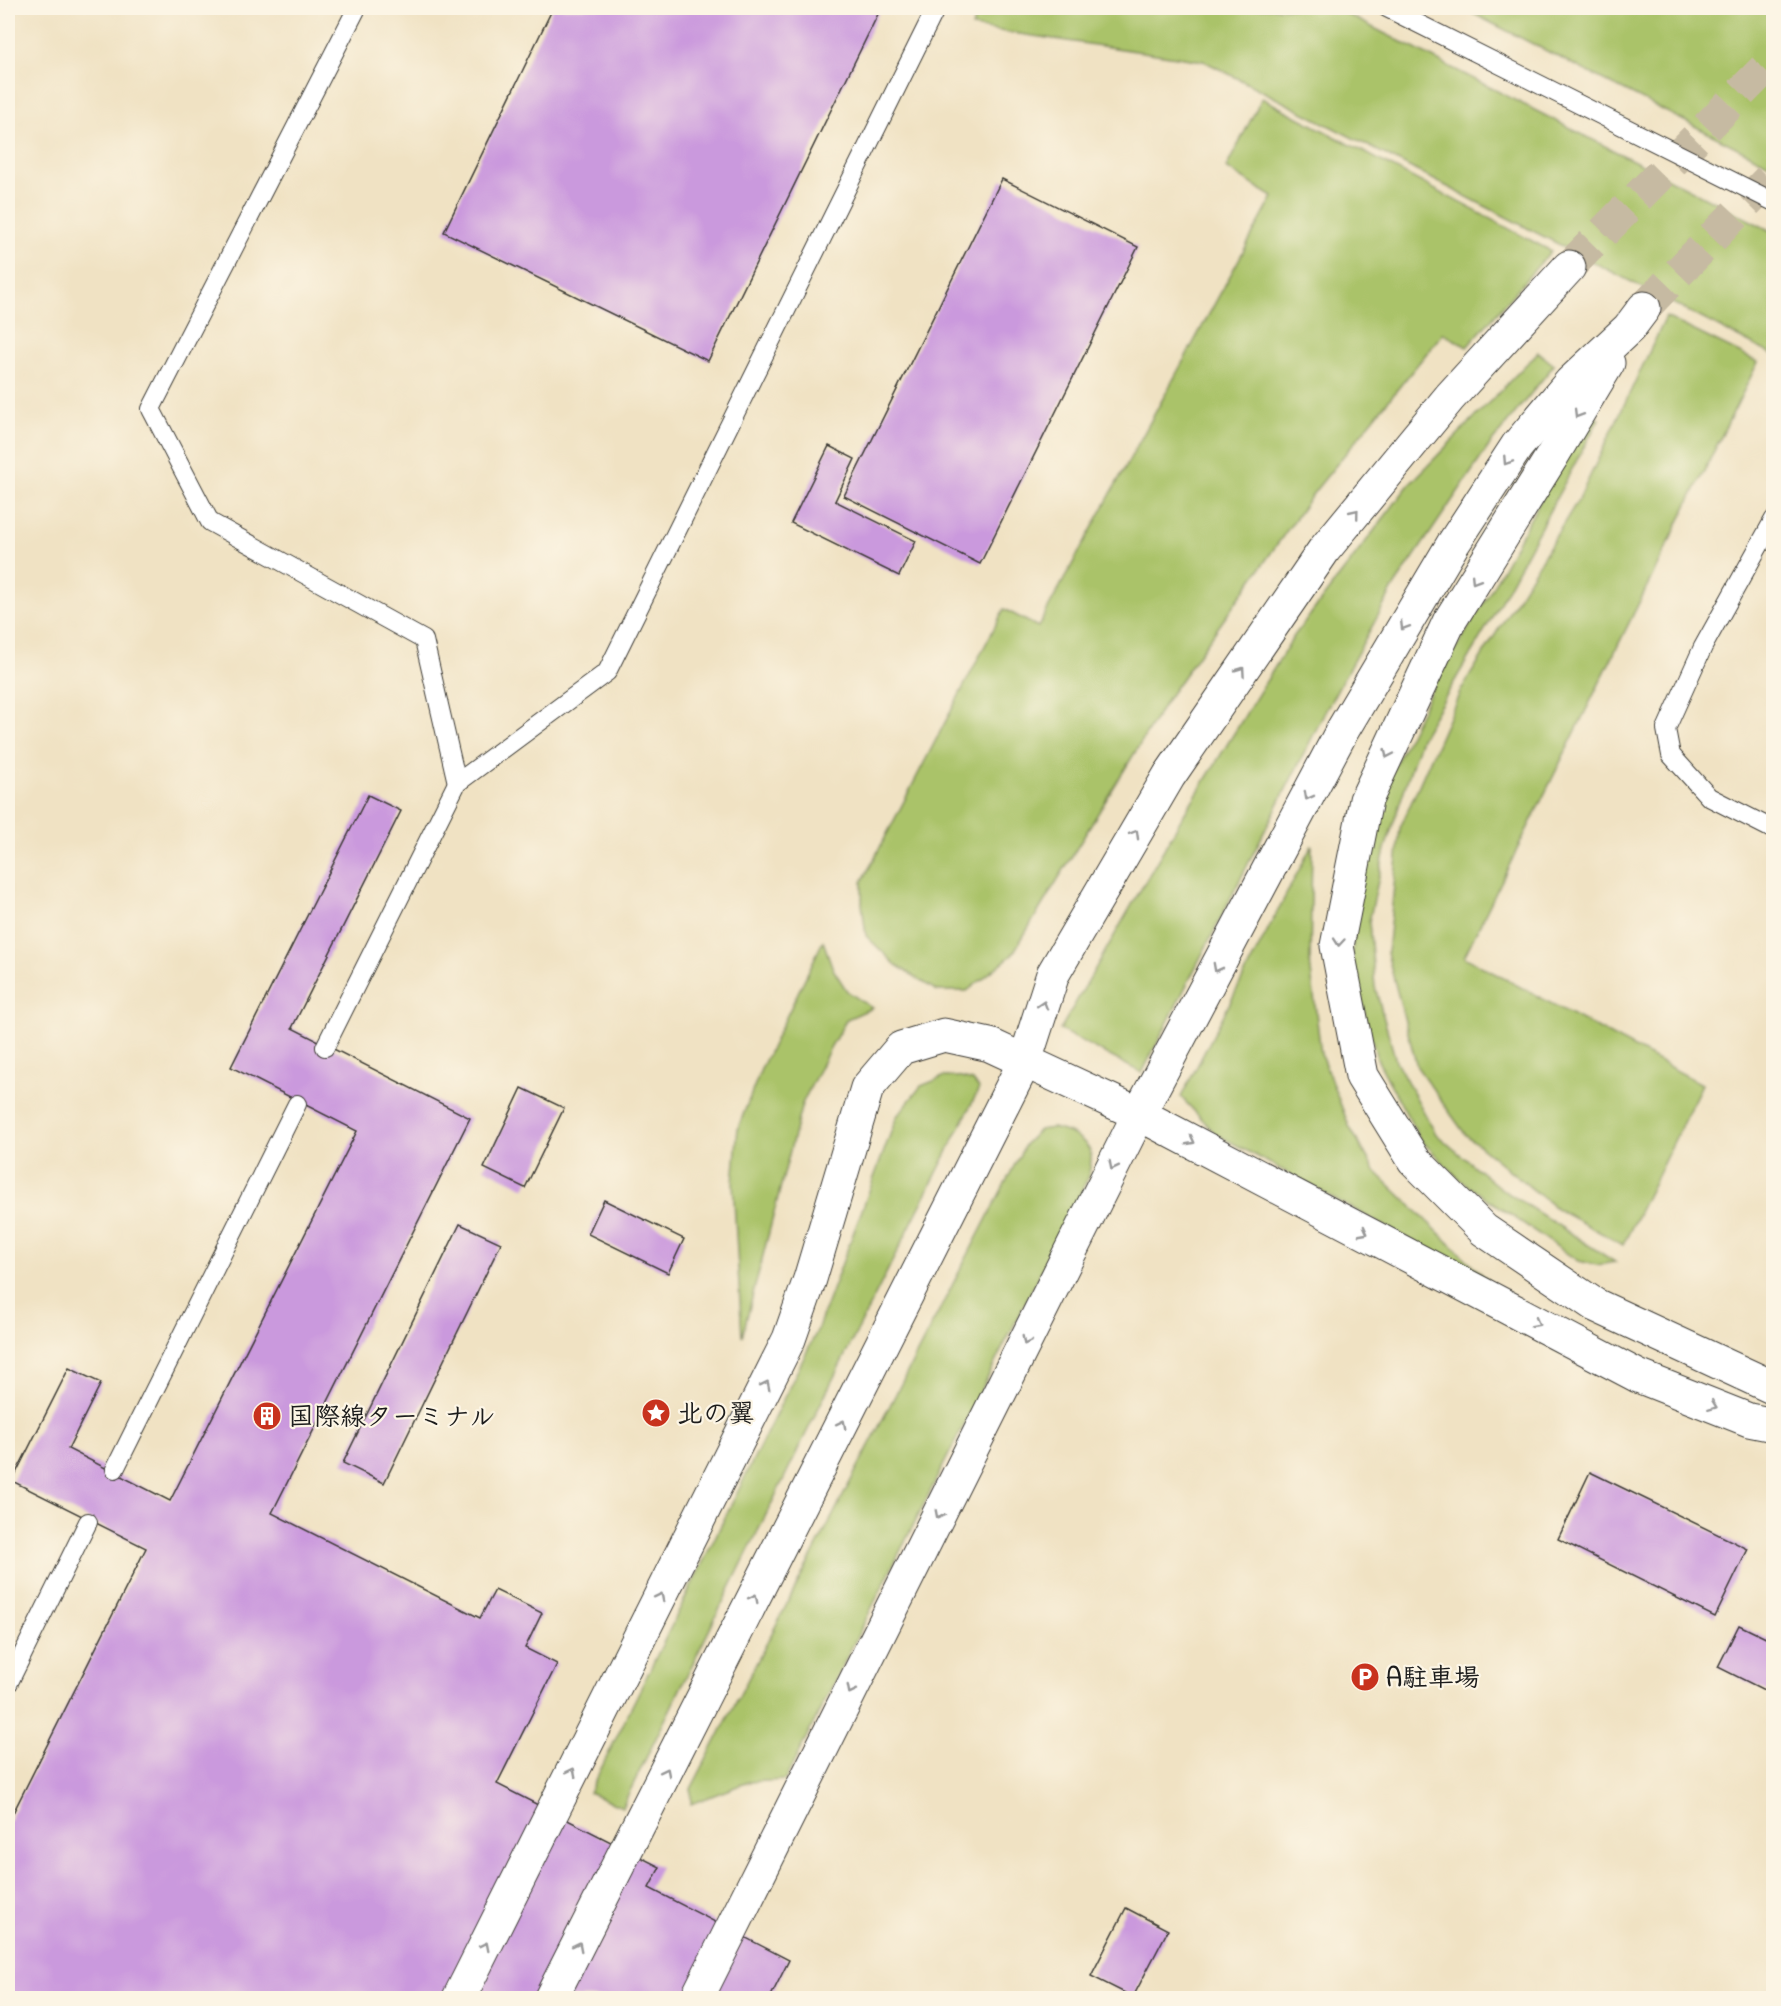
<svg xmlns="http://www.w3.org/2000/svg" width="1781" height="2006" font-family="'Indie Flower','Klee One',sans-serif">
	<rect width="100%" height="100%" fill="#fcf5e5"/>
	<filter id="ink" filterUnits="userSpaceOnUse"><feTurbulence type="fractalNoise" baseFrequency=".0167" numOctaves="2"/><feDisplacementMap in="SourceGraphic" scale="12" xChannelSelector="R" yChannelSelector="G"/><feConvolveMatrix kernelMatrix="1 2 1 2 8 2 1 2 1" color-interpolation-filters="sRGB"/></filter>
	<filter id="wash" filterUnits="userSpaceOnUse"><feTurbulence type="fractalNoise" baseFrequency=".008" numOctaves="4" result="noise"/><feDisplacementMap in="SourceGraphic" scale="24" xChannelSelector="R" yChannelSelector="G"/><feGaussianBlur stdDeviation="1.35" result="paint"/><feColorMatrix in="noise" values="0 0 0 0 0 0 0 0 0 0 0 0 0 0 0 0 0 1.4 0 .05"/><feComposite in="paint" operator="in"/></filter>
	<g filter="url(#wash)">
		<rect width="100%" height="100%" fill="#f0e2c3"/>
		<g fill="#aac369" stroke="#637042" stroke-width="1.5">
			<path d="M 980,8 L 1335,8 L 1773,232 L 1773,355 L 1204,61 L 972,27 Z"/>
			<path d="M 1462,8 L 1763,8 L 1773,13 L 1773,166 Z"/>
			<path d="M 1262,98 L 1551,251 L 1467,347 L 1443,333 L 1315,491 L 1168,698 L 1012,955 L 967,991 L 937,991 L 896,965 L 866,936 L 862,904 L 862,882 L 1004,609 L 1038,627 L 1273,197 L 1226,168 Z"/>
			<path d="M 1666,317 L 1758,362 L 1464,957 L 1702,1084 L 1623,1245 L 1557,1209 L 1465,1134 L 1417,1067 L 1387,953 L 1400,828 L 1461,690 L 1580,497 Z"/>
			<path d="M 1538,352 L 1554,365 L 1491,443 L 1395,585 L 1326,710 L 1142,1073 L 1060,1030 L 1183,816 L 1294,636 L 1408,486 Z"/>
			<path d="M 1589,412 L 1599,419 L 1489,623 L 1421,738 L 1385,849 L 1369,922 L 1375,987 L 1396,1061 L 1436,1134 L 1500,1188 L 1615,1262 L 1597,1265 L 1578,1261 L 1460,1180 L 1420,1139 L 1377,1059 L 1352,964 L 1354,908 L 1370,816 L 1433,687 L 1487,597 Z"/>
			<path d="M 1312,845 L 1310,962 L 1321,1054 L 1349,1126 L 1375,1171 L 1493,1285 L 1216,1134 L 1181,1097 Z"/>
			<path d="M 823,941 L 833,969 L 847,991 L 872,1008 L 847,1019 L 831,1046 L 802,1104 L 742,1337 L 733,1183 L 738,1128 L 761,1069 Z"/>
			<path d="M 943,1077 L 957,1077 L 973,1081 L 979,1089 L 826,1393 L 622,1807 L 589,1793 L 816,1333 L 897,1116 L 921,1086 Z"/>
			<path d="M 1052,1128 C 1067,1131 1087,1137 1091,1155 C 1092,1161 1089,1170 1089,1176 L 785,1780 L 748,1782 L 691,1804 L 691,1789 L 1026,1143 L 1039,1130 Z"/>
		</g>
		<g id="blocks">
			<g fill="#ca99dd">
				<path d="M 553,8 L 881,8 L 708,361 L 444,232 Z"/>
				<path d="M 1002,179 L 1138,247 L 980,564 L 844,496 Z"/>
				<path d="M 829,446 L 855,459 L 835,501 L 916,541 L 899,576 L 791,523 Z"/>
				<path d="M 368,795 L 401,811 L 292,1028 L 470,1118 L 272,1513 L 480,1618 L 495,1590 L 542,1613 L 525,1648 L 557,1664 L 497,1784 L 660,1867 L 649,1888 L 789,1960 L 770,1998 L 8,1998 L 8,1823 L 146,1548 L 12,1481 L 69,1368 L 101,1383 L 68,1449 L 170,1501 L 357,1131 L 231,1067 Z"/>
				<path d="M 522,1088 L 564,1108 L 525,1188 L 484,1168 Z"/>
				<path d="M 604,1200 L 684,1239 L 668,1273 L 588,1234 Z"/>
				<path d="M 460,1224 L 501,1243 L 384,1483 L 343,1463 Z"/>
				<path d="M 1590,1472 L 1748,1549 L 1715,1617 L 1558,1539 Z"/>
				<path d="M 1739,1625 L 1774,1642 L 1774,1695 L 1718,1667 Z"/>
				<path d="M 1126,1908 L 1168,1930 L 1133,1997 L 1091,1976 Z"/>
			</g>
		</g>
	</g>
	<g filter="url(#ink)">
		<use href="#blocks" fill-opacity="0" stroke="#3c3a35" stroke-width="1.5"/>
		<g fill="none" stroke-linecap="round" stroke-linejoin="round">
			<g stroke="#c6baa2" stroke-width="33" stroke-dasharray="33 16" stroke-linecap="butt">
				<path d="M 1569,267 L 1774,59"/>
				<path d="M 1644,308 L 1774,174"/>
			</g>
			<g stroke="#3c3a35" stroke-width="20">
				<g id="lane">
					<path d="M 357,8 L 151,409 L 210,522 L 424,640 L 457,783"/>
					<path d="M 1387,8 L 1774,202"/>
					<path d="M 1774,519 L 1703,647 L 1666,729 L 1671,755 L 1709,797 L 1774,830"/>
					<path d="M 325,1047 L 457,783 L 607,672 L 936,8"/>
					<path d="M 115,1469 L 297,1104"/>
					<path d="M 8,1684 L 88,1522"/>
				</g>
			</g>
			<g stroke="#3c3a35" stroke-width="35">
				<path id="street" d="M 1139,1114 L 1638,1376 L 1749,1420 L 1774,1425"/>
			</g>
			<g stroke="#3c3a35" stroke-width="35">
				<g id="secondary">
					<path d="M 1608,363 L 1551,458 L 1449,622 L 1366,800 L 1337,946 L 1362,1076 L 1414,1160 L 1484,1230 L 1595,1305 L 1774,1388"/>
					<path d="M 459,1998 L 789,1339 L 810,1279 L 867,1088 L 901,1048 L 944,1035 L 990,1045 L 1139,1114"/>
					<path d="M 551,1998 L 1025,1061 L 1053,974 L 1169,776 L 1324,550 L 1450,397 L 1569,267"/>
					<path d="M 697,1998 L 1139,1114 L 1342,731 L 1453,544 L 1517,446 L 1571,382 L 1629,328 L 1644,308"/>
				</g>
			</g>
			<use href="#lane" stroke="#fff" stroke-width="18"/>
			<use href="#street" stroke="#fff" stroke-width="33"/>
			<use href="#secondary" stroke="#fff" stroke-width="33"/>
		</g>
		<defs><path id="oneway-chevron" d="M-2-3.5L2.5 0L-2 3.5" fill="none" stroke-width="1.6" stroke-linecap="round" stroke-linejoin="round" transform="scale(1.5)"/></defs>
		<g stroke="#999">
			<use href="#oneway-chevron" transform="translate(1578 414) rotate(121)"/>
			<use href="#oneway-chevron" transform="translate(1507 461) rotate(123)"/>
			<use href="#oneway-chevron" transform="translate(1355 513) rotate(-51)"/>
			<use href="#oneway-chevron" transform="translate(1475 580) rotate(122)"/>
			<use href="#oneway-chevron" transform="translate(1404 626) rotate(121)"/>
			<use href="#oneway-chevron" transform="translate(1241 671) rotate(-55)"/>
			<use href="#oneway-chevron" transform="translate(1388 754) rotate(115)"/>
			<use href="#oneway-chevron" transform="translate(1308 796) rotate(118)"/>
			<use href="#oneway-chevron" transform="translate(1135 834) rotate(-60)"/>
			<use href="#oneway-chevron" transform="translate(1339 942) rotate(95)"/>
			<use href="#oneway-chevron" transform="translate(1217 968) rotate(118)"/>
			<use href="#oneway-chevron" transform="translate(1043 1005) rotate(-73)"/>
			<use href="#oneway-chevron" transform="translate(1191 1141) rotate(28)"/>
			<use href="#oneway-chevron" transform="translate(1113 1166) rotate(117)"/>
			<use href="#oneway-chevron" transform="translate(1364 1232) rotate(28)"/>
			<use href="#oneway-chevron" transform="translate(1536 1323) rotate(28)"/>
			<use href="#oneway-chevron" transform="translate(1026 1341) rotate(117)"/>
			<use href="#oneway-chevron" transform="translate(766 1385) rotate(-63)"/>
			<use href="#oneway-chevron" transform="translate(1713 1406) rotate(21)"/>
			<use href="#oneway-chevron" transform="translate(842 1424) rotate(-63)"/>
			<use href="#oneway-chevron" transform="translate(939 1515) rotate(117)"/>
			<use href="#oneway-chevron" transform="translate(660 1597) rotate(-63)"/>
			<use href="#oneway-chevron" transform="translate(754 1598) rotate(-63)"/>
			<use href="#oneway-chevron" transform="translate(851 1690) rotate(117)"/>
			<use href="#oneway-chevron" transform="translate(572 1772) rotate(-63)"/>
			<use href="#oneway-chevron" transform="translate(666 1772) rotate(-63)"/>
			<use href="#oneway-chevron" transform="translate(485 1946) rotate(-63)"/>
			<use href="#oneway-chevron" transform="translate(578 1946) rotate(-63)"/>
		</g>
	</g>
	<defs>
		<g id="sight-disc" transform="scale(1.5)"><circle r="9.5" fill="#c8321e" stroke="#fcf5e5"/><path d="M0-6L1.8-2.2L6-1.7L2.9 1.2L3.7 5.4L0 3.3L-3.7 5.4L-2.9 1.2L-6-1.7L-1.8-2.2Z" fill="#fff"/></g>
		<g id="building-disc" transform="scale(1.5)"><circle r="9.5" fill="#c8321e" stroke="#fcf5e5"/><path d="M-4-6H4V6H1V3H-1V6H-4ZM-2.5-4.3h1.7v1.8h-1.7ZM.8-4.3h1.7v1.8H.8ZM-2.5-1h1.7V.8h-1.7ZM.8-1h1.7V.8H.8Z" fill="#fff"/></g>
		<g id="parking-disc" transform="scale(1.5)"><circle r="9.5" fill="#c8321e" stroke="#fcf5e5"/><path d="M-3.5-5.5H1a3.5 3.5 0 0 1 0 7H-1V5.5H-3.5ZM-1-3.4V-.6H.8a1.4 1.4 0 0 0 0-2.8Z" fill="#fff"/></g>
	</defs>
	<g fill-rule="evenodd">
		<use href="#sight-disc" x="656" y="1413"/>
		<use href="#building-disc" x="267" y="1416"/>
		<use href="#parking-disc" x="1365" y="1677"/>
	</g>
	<g text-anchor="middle" stroke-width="4.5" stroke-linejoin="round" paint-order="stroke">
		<g font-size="26" font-weight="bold" fill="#1c1c1c" stroke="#fcf5e5" text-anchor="start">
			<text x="677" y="1422">北の翼</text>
			<text x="288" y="1425">国際線ターミナル</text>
			<text x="1386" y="1686">A駐車場</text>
		</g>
	</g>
	<rect width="1781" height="2006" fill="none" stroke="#fcf5e5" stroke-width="30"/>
</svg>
